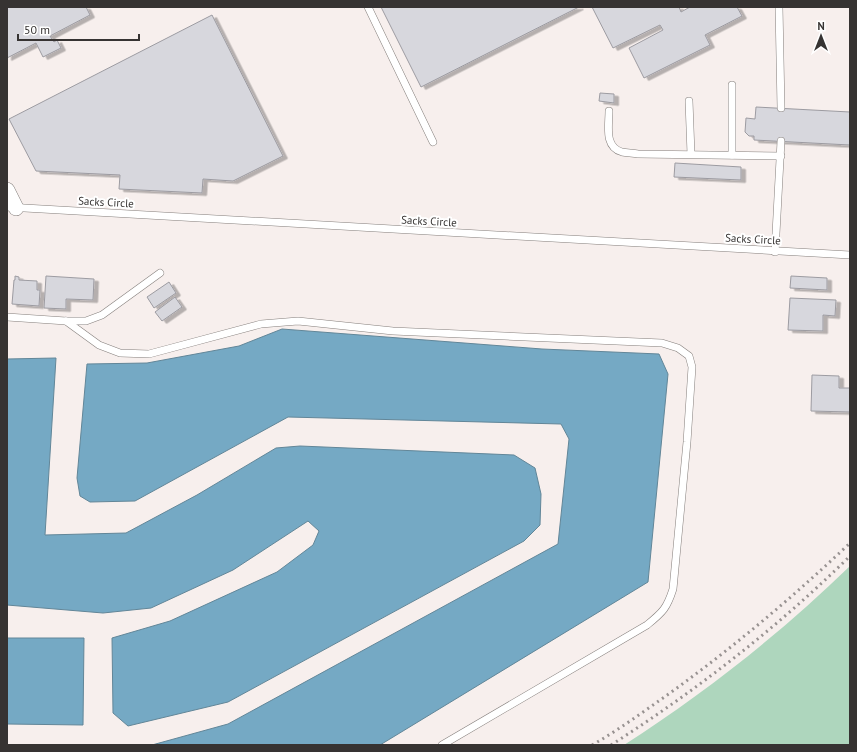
<svg xmlns="http://www.w3.org/2000/svg" width="857" height="752" font-family="'PT Sans',sans-serif">
	<defs>
		<filter id="shadow"><feDropShadow dx="4.5" dy="2.5" stdDeviation="0" flood-color="#0004"/></filter>
	</defs>
	<rect width="100%" height="100%" fill="#f7efed"/>
	<path fill="#aed6bd" d="M 850,566 L 850,745 L 624,745 C 705,693 781,633 850,566 Z"/>
	<g fill="#75a9c4" stroke="#628698">
		<path d="M 282,329 L 542,349 L 659,354 L 668,374 L 648,582 L 380,745 L 152,745 L 228,724 L 558,544 L 569,439 L 561,424 L 288,417 L 135,501 L 90,502 L 80,496 L 77,478 L 87,364 L 147,363 L 239,346 Z"/>
		<path d="M 56,358 L 45,535 L 126,533 L 197,495 L 276,448 L 300,446 L 514,455 L 535,468 L 541,494 L 540,525 L 524,541 L 228,702 L 128,726 L 113,713 L 112,638 L 170,621 L 277,572 L 313,545 L 319,531 L 308,521 L 233,570 L 151,608 L 103,613 L 7,605 L 7,359 Z"/>
		<path d="M 7,638 L 84,638 L 83,725 L 7,724 Z"/>
	</g>
	<g fill="#d7d7dd" stroke="#9c9ba1" filter="url(#shadow)">
		<path d="M 7,7 L 86,7 L 90,15 L 50,36 L 54,42 L 57,40 L 61,48 L 43,57 L 36,43 L 7,58 Z"/>
		<path d="M 381,7 L 579,7 L 421,87 Z"/>
		<path d="M 592,7 L 679,7 L 681,12 L 690,7 L 737,7 L 742,16 L 705,35 L 710,45 L 644,78 L 629,48 L 663,30 L 660,25 L 613,48 Z"/>
		<path d="M 212,15 L 283,156 L 233,181 L 203,179 L 202,193 L 119,189 L 120,175 L 36,171 L 9,119 Z"/>
		<path d="M 600,93 L 614,94 L 614,103 L 599,101 Z"/>
		<path d="M 756,107 L 850,112 L 850,145 L 754,140 L 754,136 L 749,136 L 745,132 L 746,118 L 755,119 Z"/>
		<path d="M 675,163 L 741,167 L 741,180 L 674,177 Z"/>
		<path d="M 15,276 L 19,277 L 19,280 L 37,281 L 37,290 L 40,290 L 39,306 L 12,304 L 14,280 L 15,280 Z"/>
		<path d="M 46,276 L 94,279 L 93,300 L 66,299 L 66,309 L 44,308 Z"/>
		<path d="M 791,276 L 827,278 L 827,290 L 790,288 Z"/>
		<path d="M 169,282 L 176,293 L 154,308 L 147,297 Z"/>
		<path d="M 175,297 L 182,307 L 162,321 L 155,312 Z"/>
		<path d="M 790,298 L 836,300 L 835,316 L 823,315 L 823,331 L 788,330 Z"/>
		<path d="M 812,375 L 839,376 L 839,388 L 850,388 L 850,412 L 811,411 Z"/>
	</g>
	<g fill="none" stroke-linecap="round" stroke-linejoin="round">
		<g stroke="#857f7c" stroke-width="8">
			<g id="lane">
				<path d="M 368,7 L 433,142"/>
				<path d="M 779,7 L 781,108"/>
				<path d="M 732,85 L 732,155"/>
				<path d="M 689,101 L 691,154"/>
				<path d="M 609,111 C 609,126 604,147 622,152 C 627,153 633,153 638,154 L 781,156"/>
				<path d="M 7,207 L 850,255"/>
				<path d="M 775,252 L 781,141"/>
				<path d="M 7,317 L 66,321 L 86,321 L 102,315 L 160,273"/>
				<path d="M 66,321 L 99,345 L 120,353 L 149,354 L 261,324 L 298,321 L 393,331 L 662,343 L 678,348 L 689,356 L 692,367 L 687,442 L 673,589 C 667,608 663,612 647,625 L 442,745"/>
			</g>
		</g>
		<g stroke="#857f7c" stroke-width="16">
			<path id="street" d="M 7,190 L 16,208"/>
		</g>
		<use href="#lane" stroke="#fff" stroke-width="7"/>
		<use href="#street" stroke="#fff" stroke-width="15"/>
		<g stroke="#989291" stroke-width="3" stroke-dasharray="2 4" stroke-linecap="butt">
			<path d="M 592,745 C 617,731 640,714 663,698 C 729,651 791,599 850,543"/>
			<path d="M 611,745 C 697,690 777,628 850,556"/>
		</g>
	</g>
	<g text-anchor="middle" stroke-width="4" stroke-linejoin="round" paint-order="stroke">
		<g font-size="11" fill="#363332" stroke="#fff">
			<text transform="translate(106 202) rotate(3)" y="4">Sacks Circle</text>
			<text transform="translate(429 221) rotate(3)" y="4">Sacks Circle</text>
			<text transform="translate(753 239) rotate(3)" y="4">Sacks Circle</text>
		</g>
	</g>
	<rect width="857" height="752" fill="none" stroke="#363332" stroke-width="16"/>
	<g transform="translate(821 36)" stroke="#ffffff" stroke-width="3" paint-order="stroke">
	<path d="M0-3L7 15L0 10L-7 15Z" fill="#363332"/>
	<text y="-6" font-size="11" font-weight="bold" text-anchor="middle" fill="#363332">N</text>
	</g>
	<path d="M18 34v6h121v-6" fill="none" stroke="#363332" stroke-width="2"/>
	<text x="24" y="34" font-size="12" fill="#363332" stroke="#ffffff" stroke-width="3" paint-order="stroke">50 m</text>
</svg>
